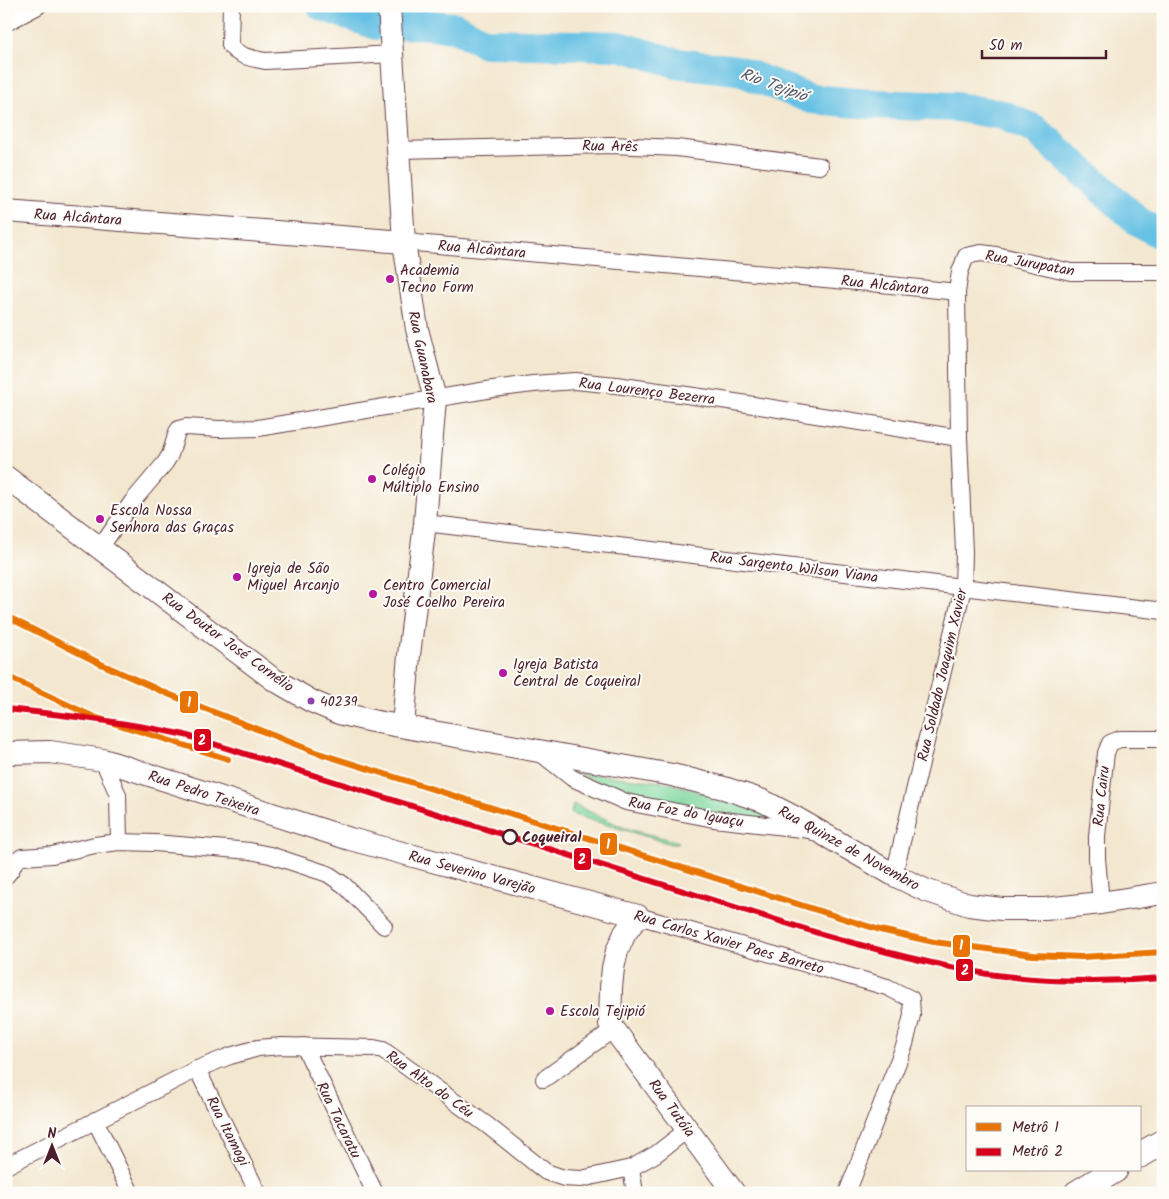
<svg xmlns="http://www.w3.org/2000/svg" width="1169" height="1199" font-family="Kalam,sans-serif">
	<rect width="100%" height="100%" fill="#fdfcf7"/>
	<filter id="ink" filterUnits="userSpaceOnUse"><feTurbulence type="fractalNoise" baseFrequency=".02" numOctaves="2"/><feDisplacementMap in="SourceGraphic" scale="10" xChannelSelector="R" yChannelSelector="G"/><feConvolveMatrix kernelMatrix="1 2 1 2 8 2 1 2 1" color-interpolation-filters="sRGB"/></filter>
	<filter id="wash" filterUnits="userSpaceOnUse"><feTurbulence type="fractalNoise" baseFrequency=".0096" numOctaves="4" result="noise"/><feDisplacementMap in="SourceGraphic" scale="20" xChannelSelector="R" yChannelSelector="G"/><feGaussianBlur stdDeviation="1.12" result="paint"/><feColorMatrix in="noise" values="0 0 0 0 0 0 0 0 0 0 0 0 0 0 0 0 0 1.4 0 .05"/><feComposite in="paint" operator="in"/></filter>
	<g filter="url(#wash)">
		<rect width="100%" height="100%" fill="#f3e7cf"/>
		<g fill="#7dd79e" stroke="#647b64">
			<path d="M 574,772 L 670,783 L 766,812 L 774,821 L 654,805 Z"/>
			<path d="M 573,804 L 625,828 L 679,842 L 676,844 L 671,844 L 571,814 Z"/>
		</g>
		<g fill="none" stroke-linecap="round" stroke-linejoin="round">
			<path stroke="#66c1e4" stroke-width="30" d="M 322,6 L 377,25 L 415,24 L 455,27 L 485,43 L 620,46 L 676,63 L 737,70 L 811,99 L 870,104 L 956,107 L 1003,115 L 1036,130 L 1138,221 L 1163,236"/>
		</g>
	</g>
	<g filter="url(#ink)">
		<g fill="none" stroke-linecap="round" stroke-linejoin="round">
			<g stroke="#633d44" stroke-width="18">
				<g id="street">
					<path d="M 231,6 L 230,45 C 238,57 252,58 265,61 L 393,54"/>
					<path d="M 6,23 L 38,6"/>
					<path d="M 399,150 L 612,145 L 677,148 L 820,166"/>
					<path d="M 404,242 L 881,284 L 957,292"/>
					<path d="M 425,523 L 1163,611"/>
					<path d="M 100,548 L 132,502 L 165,463 L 170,455 L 177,432 L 179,429 L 186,427 L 219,429 L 258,428 L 493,389 L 533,384 L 575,381 L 616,385 L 722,400 L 959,438"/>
					<path d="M 539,752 L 572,778 L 626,802 L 714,819 L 810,830"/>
					<path d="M 103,760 L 118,795 L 119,842"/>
					<path d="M 894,875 L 963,588 L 964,552 L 959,438 L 957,292 L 960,272 L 966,256 L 981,253 L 996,255 L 1071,272 L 1163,272"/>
					<path d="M 6,876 L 11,870 L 15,861 L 22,857 L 52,855 L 95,845 L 119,842 L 155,843 L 250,851 L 270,855 L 328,874 L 344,885 L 384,926"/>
					<path d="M 1101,903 L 1097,858 L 1097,836 L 1104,770 L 1106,753 L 1110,743 L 1120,739 L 1163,739"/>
					<path d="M 638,916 L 887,987 L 911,999 L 912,1015 L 905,1044 L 847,1193"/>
					<path d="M 304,1046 L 375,1193"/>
					<path d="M 197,1069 L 258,1193"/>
					<path d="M 544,1079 L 614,1029"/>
					<path d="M 95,1120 L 131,1193"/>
					<path d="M 6,1166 L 197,1069 L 230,1056 L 258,1048 L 281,1046 L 374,1048 L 383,1050 L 487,1125 L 546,1172 L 564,1178 L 581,1179 L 631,1168 L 656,1154 L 687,1130"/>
					<path d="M 631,1168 L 635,1193"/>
				</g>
			</g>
			<g stroke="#633d44" stroke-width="24">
				<g id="secondary">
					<path d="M 389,6 L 404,242 L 417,329 L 435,399 L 425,523 L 409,655 L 403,726"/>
					<path d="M 6,211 L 404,242"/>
					<path d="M 6,477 L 273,679 L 311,701 L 339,713 L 372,721 L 672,775 L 724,788 L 763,801 L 794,817 L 894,875 L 925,890 L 969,905 L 1002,909 L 1045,909 L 1101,903 L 1163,893"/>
					<path d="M 6,753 L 50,752 L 103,760 L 350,839 L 638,916 L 625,933 L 617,951 L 613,968 L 611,988 L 610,1024 L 734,1193"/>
				</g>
			</g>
			<g stroke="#633d44" stroke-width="27">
				<g id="primary">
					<path d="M 1140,1155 L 1163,1142"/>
					<path d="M 1077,1193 L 1115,1170"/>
				</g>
			</g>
			<use href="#street" stroke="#fff" stroke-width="16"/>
			<use href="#secondary" stroke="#fff" stroke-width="22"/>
			<use href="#primary" stroke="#fff" stroke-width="25"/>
			<g stroke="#fdfcf7" stroke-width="10">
				<g id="metro-1">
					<path d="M 6,616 L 101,664 L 168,694 L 315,752 L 880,930 L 934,942 L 1033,955 L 1082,957 L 1163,952"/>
					<path d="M 6,676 L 94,717 L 228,759"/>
				</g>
			</g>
			<g stroke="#fdfcf7" stroke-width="10">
				<path id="metro-2" d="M 6,709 C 67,715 126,722 185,735 L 821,934 C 876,949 931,965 988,974 C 1046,982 1104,983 1163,978"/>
			</g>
			<use href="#metro-1" stroke="#e77405" stroke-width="6"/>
			<use href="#metro-2" stroke="#d9001c" stroke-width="6"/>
		</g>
	</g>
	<g fill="#b5179e" stroke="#fdfcf7" stroke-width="2">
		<circle cx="390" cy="279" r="5"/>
		<circle cx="372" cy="479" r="5"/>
		<circle cx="100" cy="519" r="5"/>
		<circle cx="237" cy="577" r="5"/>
		<circle cx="373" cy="594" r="5"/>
		<circle cx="503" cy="673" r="5"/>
		<circle cx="550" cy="1011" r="5"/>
	</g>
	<circle fill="#8e44ad" stroke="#fdfcf7" stroke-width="2" cx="311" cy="701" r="4.5"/>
	<circle fill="#fdfcf7" stroke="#4a1f2b" stroke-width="2.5" cx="510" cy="837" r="7"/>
	<g text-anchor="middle" stroke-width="4" stroke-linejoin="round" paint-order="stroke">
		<g font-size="14" fill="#4a1f2b" stroke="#fdfcf7" text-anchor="start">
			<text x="320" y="706">40239</text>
		</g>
		<g font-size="15" fill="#4a1f2b" stroke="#fdfcf7">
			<text transform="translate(610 146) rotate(1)" y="5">Rua Arês</text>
			<text transform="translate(78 217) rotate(4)" y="5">Rua Alcântara</text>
			<text transform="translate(482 249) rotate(5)" y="5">Rua Alcântara</text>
			<text transform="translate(1030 263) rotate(10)" y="5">Rua Jurupatan</text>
			<text transform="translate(885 285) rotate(6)" y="5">Rua Alcântara</text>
			<text transform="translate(423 357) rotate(78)" y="5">Rua Guanabara</text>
			<text transform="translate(647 391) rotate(7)" y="5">Rua Lourenço Bezerra</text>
			<text transform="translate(794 567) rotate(7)" y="5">Rua Sargento Wilson Viana</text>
			<text transform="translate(228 642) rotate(36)" y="5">Rua Doutor José Cornélio</text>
			<text transform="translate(942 675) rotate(-77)" y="5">Rua Soldado Joaquim Xavier</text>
			<text transform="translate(204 793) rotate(18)" y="5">Rua Pedro Teixeira</text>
			<text transform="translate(1101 796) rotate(-84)" y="5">Rua Cairu</text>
			<text transform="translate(686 812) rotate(10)" y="5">Rua Foz do Iguaçu</text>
			<text transform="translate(849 848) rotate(29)" y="5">Rua Quinze de Novembro</text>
			<text transform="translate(472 872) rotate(15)" y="5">Rua Severino Varejão</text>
			<text transform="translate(729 942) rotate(16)" y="5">Rua Carlos Xavier Paes Barreto</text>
			<text transform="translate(430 1084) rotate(36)" y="5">Rua Alto do Céu</text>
			<text transform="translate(672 1108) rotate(54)" y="5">Rua Tutóia</text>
			<text transform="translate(339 1120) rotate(64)" y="5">Rua Tacaratu</text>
			<text transform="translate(228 1131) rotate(63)" y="5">Rua Itamogi</text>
		</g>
		<g font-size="15" fill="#4a1f2b" stroke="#fdfcf7" text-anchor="start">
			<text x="400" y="275">Academia<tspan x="400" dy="17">Tecno Form</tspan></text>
			<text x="382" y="475">Colégio<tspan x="382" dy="17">Múltiplo Ensino</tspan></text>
			<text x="110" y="515">Escola Nossa<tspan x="110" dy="17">Senhora das Graças</tspan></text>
			<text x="247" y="573">Igreja de São<tspan x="247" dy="17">Miguel Arcanjo</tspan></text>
			<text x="383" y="590">Centro Comercial<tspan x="383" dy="17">José Coelho Pereira</tspan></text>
			<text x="513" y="669">Igreja Batista<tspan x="513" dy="17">Central de Coqueiral</tspan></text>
			<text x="560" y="1016">Escola Tejipió</text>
		</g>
		<g font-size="15" font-weight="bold" fill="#4a1f2b" stroke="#fdfcf7" text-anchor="start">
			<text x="522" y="842">Coqueiral</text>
		</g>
		<g font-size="16" font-style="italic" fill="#54586c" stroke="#fdfcf7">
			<text transform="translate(774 84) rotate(20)" y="6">Rio Tejipió</text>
		</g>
	</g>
	<g stroke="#fdfcf7" stroke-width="2">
		<rect x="179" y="690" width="20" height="24" rx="5" fill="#e77405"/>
		<rect x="193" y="728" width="19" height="24" rx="5" fill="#d9001c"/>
		<rect x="599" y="832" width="19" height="24" rx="5" fill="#e77405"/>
		<rect x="573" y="847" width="19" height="24" rx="5" fill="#d9001c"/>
		<rect x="952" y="934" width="19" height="24" rx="5" fill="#e77405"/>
		<rect x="955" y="958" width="19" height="24" rx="5" fill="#d9001c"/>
	</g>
	<g font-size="14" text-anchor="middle" font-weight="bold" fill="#fff">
		<text x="189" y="707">1</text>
		<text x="202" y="745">2</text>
		<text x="608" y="849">1</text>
		<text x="582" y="864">2</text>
		<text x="961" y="950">1</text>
		<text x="965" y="975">2</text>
	</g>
	<rect width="1169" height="1199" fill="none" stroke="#fdfcf7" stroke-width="25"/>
	<rect x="966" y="1106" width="175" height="65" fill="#fdfcf7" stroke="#b5a4a5"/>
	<rect x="976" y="1123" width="25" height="8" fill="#e77405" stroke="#b5a4a5"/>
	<text x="1012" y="1132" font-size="15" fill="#4a1f2b">Metrô 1</text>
	<rect x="976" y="1148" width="25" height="8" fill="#d9001c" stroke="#b5a4a5"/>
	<text x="1012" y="1156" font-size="15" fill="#4a1f2b">Metrô 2</text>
	<g transform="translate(52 1146)" stroke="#fdfcf7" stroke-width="4" paint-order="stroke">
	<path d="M0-4L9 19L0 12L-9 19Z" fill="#4a1f2b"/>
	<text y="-8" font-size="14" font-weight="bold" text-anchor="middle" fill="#4a1f2b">N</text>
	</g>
	<path d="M982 50v8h124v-8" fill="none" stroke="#4a1f2b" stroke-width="2.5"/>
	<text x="989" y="50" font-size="15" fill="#4a1f2b" stroke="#fdfcf7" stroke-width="4" paint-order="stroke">50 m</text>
</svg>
